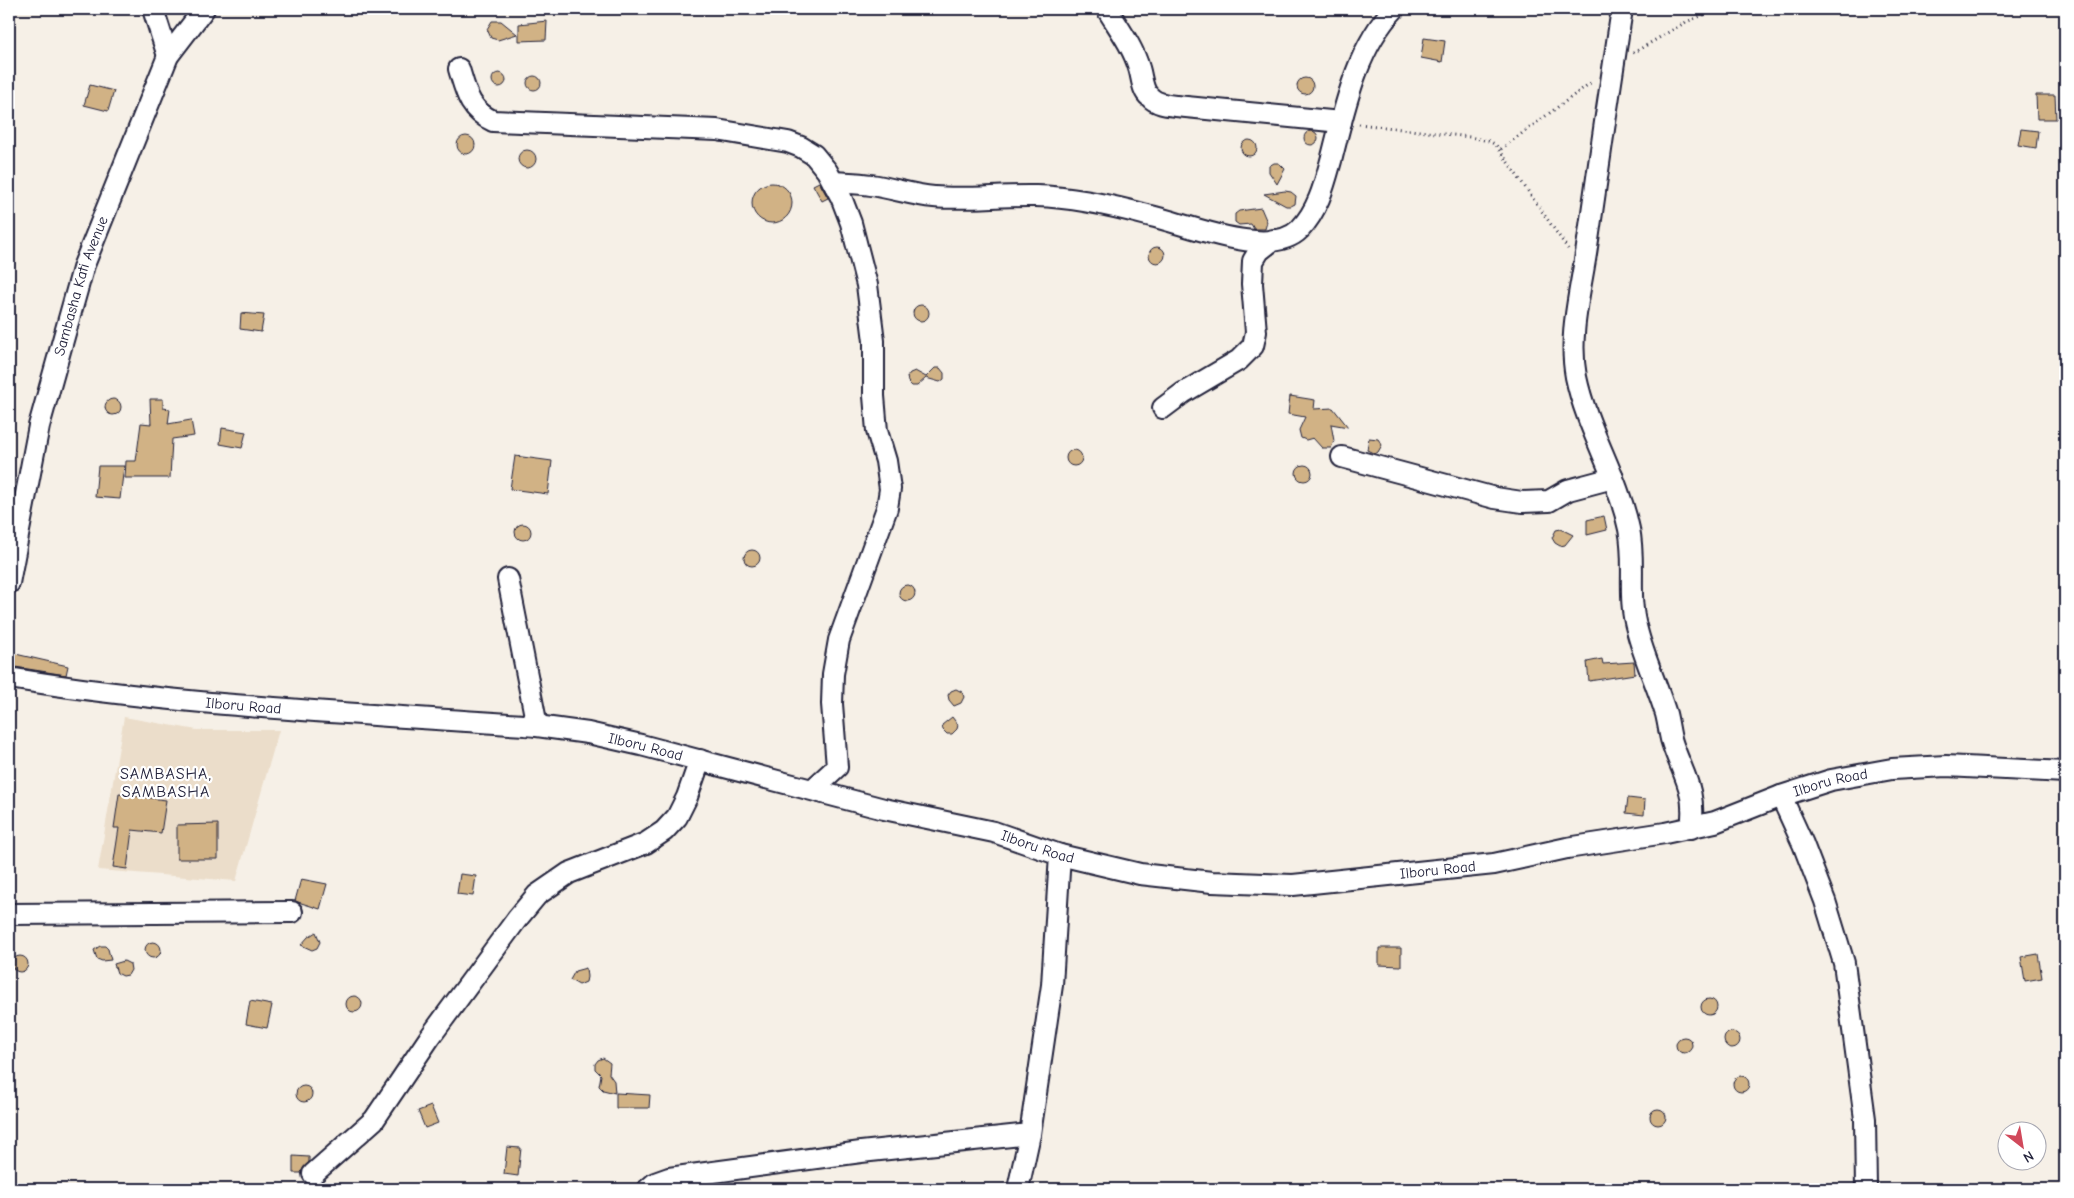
<svg xmlns="http://www.w3.org/2000/svg" width="2074" height="1198" font-family="'Comic Neue',sans-serif">
	<rect width="100%" height="100%" fill="#f6f0e7"/>
	<filter id="ink" filterUnits="userSpaceOnUse"><feTurbulence type="fractalNoise" baseFrequency=".02" numOctaves="2"/><feDisplacementMap in="SourceGraphic" scale="10" xChannelSelector="R" yChannelSelector="G"/><feConvolveMatrix kernelMatrix="1 2 1 2 8 2 1 2 1" color-interpolation-filters="sRGB"/></filter>
	<g filter="url(#ink)">
		<path fill="#ebddca" d="M 124,717 L 197,730 L 279,730 L 236,881 L 98,870 Z"/>
		<g fill="#d1b285" stroke="#22223b">
			<path d="M 492,21 L 501,21 L 517,34 L 498,40 L 491,38 L 487,29 Z"/>
			<path d="M 547,21 L 546,40 L 519,41 L 519,24 Z"/>
			<path d="M 1424,38 L 1445,41 L 1442,62 L 1421,58 Z"/>
			<circle cx="499" cy="80" r="7"/>
			<circle cx="534" cy="83" r="7"/>
			<circle cx="1305" cy="86" r="8"/>
			<path d="M 90,85 L 114,91 L 108,111 L 84,105 Z"/>
			<path d="M 2036,95 L 2055,95 L 2056,119 L 2037,119 Z"/>
			<path d="M 2021,129 L 2038,131 L 2036,148 L 2018,145 Z"/>
			<circle cx="1311" cy="138" r="7"/>
			<circle cx="466" cy="145" r="9"/>
			<circle cx="1249" cy="148" r="8"/>
			<circle cx="527" cy="159" r="9"/>
			<path d="M 1274,163 L 1279,163 L 1285,169 L 1277,184 L 1269,172 L 1269,166 Z"/>
			<path d="M 819,182 L 828,198 L 822,201 L 813,185 Z"/>
			<circle cx="772" cy="203" r="20"/>
			<path d="M 1285,191 L 1291,192 L 1296,196 L 1295,204 L 1291,206 L 1286,206 L 1264,194 Z"/>
			<path d="M 1261,208 L 1267,222 L 1265,229 L 1254,229 L 1251,224 L 1239,225 L 1235,222 L 1235,214 L 1239,211 Z"/>
			<circle cx="1157" cy="255" r="8"/>
			<circle cx="921" cy="313" r="8"/>
			<path d="M 241,313 L 264,315 L 261,332 L 240,329 Z"/>
			<path d="M 935,368 L 940,368 L 944,373 L 944,379 L 940,382 L 926,378 L 917,386 L 912,386 L 908,382 L 907,377 L 910,373 L 915,371 L 926,377 Z"/>
			<path d="M 1290,396 L 1315,400 L 1314,409 L 1333,408 L 1348,427 L 1331,424 L 1334,441 L 1331,448 L 1322,448 L 1313,438 L 1306,440 L 1301,438 L 1299,430 L 1305,417 L 1288,414 Z"/>
			<path d="M 150,399 L 163,399 L 163,408 L 170,409 L 168,424 L 191,420 L 194,436 L 172,439 L 170,478 L 125,478 L 126,461 L 136,461 L 141,423 L 151,424 Z"/>
			<circle cx="113" cy="407" r="8"/>
			<path d="M 222,428 L 246,432 L 242,448 L 220,444 Z"/>
			<path d="M 1369,438 L 1378,439 L 1382,445 L 1378,452 L 1375,454 L 1367,450 Z"/>
			<circle cx="1074" cy="458" r="8"/>
			<path d="M 515,456 L 552,461 L 548,494 L 510,489 Z"/>
			<circle cx="1304" cy="473" r="8"/>
			<path d="M 98,466 L 124,466 L 120,499 L 95,497 Z"/>
			<path d="M 1604,516 L 1607,530 L 1587,535 L 1587,520 Z"/>
			<circle cx="523" cy="532" r="8"/>
			<path d="M 1561,529 L 1573,535 L 1565,545 L 1560,546 L 1555,543 L 1552,538 L 1556,530 Z"/>
			<circle cx="752" cy="558" r="8"/>
			<circle cx="907" cy="593" r="8"/>
			<path d="M 11,653 L 68,666 L 66,675 L 9,666 Z"/>
			<path d="M 1602,659 L 1603,664 L 1634,662 L 1635,674 L 1589,681 L 1587,662 Z"/>
			<path d="M 956,689 L 962,692 L 964,697 L 961,703 L 954,706 L 949,700 L 948,695 L 951,691 Z"/>
			<path d="M 952,717 L 958,725 L 957,729 L 952,734 L 947,734 L 943,730 L 942,725 Z"/>
			<path d="M 119,794 L 166,800 L 161,833 L 132,830 L 127,869 L 113,867 L 119,828 L 114,828 Z"/>
			<path d="M 1628,798 L 1645,800 L 1644,815 L 1626,813 Z"/>
			<path d="M 218,824 L 218,859 L 177,859 L 177,825 Z"/>
			<path d="M 460,874 L 476,876 L 473,896 L 457,894 Z"/>
			<path d="M 301,879 L 327,884 L 320,909 L 295,901 Z"/>
			<path d="M 316,932 L 320,942 L 317,948 L 312,950 L 301,945 L 308,937 Z"/>
			<circle cx="153" cy="950" r="8"/>
			<path d="M 100,946 L 105,946 L 108,949 L 111,960 L 102,961 L 97,959 L 94,950 Z"/>
			<path d="M 1379,948 L 1401,948 L 1401,966 L 1379,965 Z"/>
			<path d="M 2038,954 L 2042,978 L 2025,981 L 2021,957 Z"/>
			<circle cx="20" cy="964" r="8"/>
			<path d="M 124,961 L 130,964 L 131,970 L 128,975 L 123,976 L 117,973 L 114,964 Z"/>
			<path d="M 586,968 L 587,977 L 586,982 L 579,985 L 570,980 L 575,971 Z"/>
			<circle cx="354" cy="1004" r="8"/>
			<circle cx="1709" cy="1007" r="8"/>
			<path d="M 250,1001 L 272,1005 L 267,1028 L 246,1024 Z"/>
			<circle cx="1732" cy="1040" r="8"/>
			<circle cx="1684" cy="1045" r="8"/>
			<path d="M 603,1058 L 610,1063 L 609,1074 L 614,1081 L 615,1093 L 603,1090 L 599,1086 L 601,1075 L 595,1069 L 595,1064 L 598,1060 Z"/>
			<circle cx="1741" cy="1084" r="8"/>
			<circle cx="304" cy="1094" r="8"/>
			<path d="M 616,1093 L 650,1095 L 649,1108 L 616,1108 Z"/>
			<path d="M 431,1106 L 438,1123 L 425,1128 L 418,1111 Z"/>
			<circle cx="1658" cy="1117" r="8"/>
			<path d="M 507,1147 L 521,1148 L 518,1176 L 504,1174 Z"/>
			<path d="M 293,1156 L 309,1157 L 309,1162 L 302,1170 L 301,1173 L 293,1173 Z"/>
		</g>
		<g fill="none" stroke-linecap="round" stroke-linejoin="round">
			<g stroke="#22223b" stroke-width="24">
				<g id="minor">
					<path d="M 153,9 L 168,56"/>
					<path d="M 1107,9 C 1118,27 1133,47 1139,68 C 1142,77 1142,91 1150,97 C 1156,104 1167,105 1176,106 L 1341,122"/>
					<path d="M 1622,9 C 1610,88 1598,168 1587,247 C 1581,290 1568,334 1576,377 C 1587,430 1618,476 1629,529 C 1636,562 1627,597 1637,630 C 1644,658 1657,685 1666,714 C 1668,722 1669,730 1671,739 C 1681,773 1697,788 1691,828"/>
					<path d="M 459,69 C 466,92 469,110 493,121 L 717,130 L 788,142 L 801,147 L 814,155 L 827,171 L 841,197 L 851,223 L 867,285 L 874,341 L 874,396 L 877,431 L 886,461 L 890,489 L 887,508 L 839,640 L 833,674 L 832,704 L 837,767 L 813,789"/>
					<path d="M 833,182 C 845,183 858,183 871,185 C 892,188 912,195 934,197 C 968,200 1002,195 1036,196 C 1075,197 1114,206 1151,216 C 1187,224 1270,260 1300,229 C 1319,209 1325,182 1332,157 C 1345,106 1357,48 1394,9"/>
					<path d="M 1163,408 L 1183,393 L 1239,360 L 1253,346 L 1256,332 L 1252,284 L 1253,261 L 1259,251 L 1273,240"/>
					<path d="M 1342,457 L 1495,498 L 1522,502 L 1549,501 L 1568,490 L 1613,478"/>
					<path d="M 508,579 L 537,726"/>
					<path id="s1" d="M 9,583 L 39,426 L 84,265 L 168,56 L 204,9"/>
					<path id="s2" d="M 9,678 C 183,707 361,713 537,726 L 588,733 L 641,745 L 884,809 L 994,832 L 1060,855 L 1140,874 L 1212,882 L 1293,885 L 1494,864 L 1567,848 L 1665,833 L 1715,822 L 1781,796 L 1831,780 L 1892,769 L 1946,766 L 2065,772"/>
					<path d="M 1781,796 L 1803,844 L 1825,901 L 1844,963 L 1865,1119 L 1866,1189"/>
					<path d="M 9,914 L 292,912"/>
					<path d="M 313,1174 L 374,1120 L 430,1037 L 517,919 L 537,895 L 569,873 L 646,843 L 664,831 L 677,817 L 687,797 L 700,760"/>
					<path d="M 648,1189 L 655,1183 L 669,1178 L 706,1173 L 861,1152 L 1030,1134"/>
					<path d="M 1018,1189 L 1030,1134 L 1052,985 L 1060,855"/>
				</g>
			</g>
			<g stroke="#22223b" stroke-width="3" stroke-dasharray="1 4" stroke-linecap="butt">
				<path d="M 1633,53 L 1686,22 L 1718,9"/>
				<path d="M 1359,124 L 1470,137 L 1489,141 L 1496,145 L 1568,249"/>
				<path d="M 1501,149 L 1593,81"/>
			</g>
			<use href="#minor" stroke="#fff" stroke-width="20"/>
		</g>
	</g>
	<g text-anchor="middle" stroke-width="4.5" stroke-linejoin="round" paint-order="stroke">
		<g font-size="15" fill="#22223b" stroke="#fff">
			<text dy="5" stroke="none"><textPath href="#s1" startOffset="306">Sambasha Kati Avenue</textPath></text>
			<text dy="5" stroke="none"><textPath href="#s2" startOffset="236">Ilboru Road</textPath></text>
			<text dy="5" stroke="none"><textPath href="#s2" startOffset="641">Ilboru Road</textPath></text>
			<text dy="5" stroke="none"><textPath href="#s2" startOffset="1855">Ilboru Road</textPath></text>
			<text dy="5" stroke="none"><textPath href="#s2" startOffset="1046">Ilboru Road</textPath></text>
			<text dy="5" stroke="none"><textPath href="#s2" startOffset="1451">Ilboru Road</textPath></text>
		</g>
		<g font-size="16" letter-spacing="1" fill="#22223b" stroke="#fff">
			<text x="166" y="779">SAMBASHA,<tspan x="166" dy="18">SAMBASHA</tspan></text>
		</g>
	</g>
	<rect width="2074" height="1198" fill="none" stroke="#fff" stroke-width="30"/>
	<rect x="15" y="15" width="2044" height="1168" fill="none" stroke="#22223b" stroke-width="2" filter="url(#ink)"/>
	<g transform="translate(2022 1146) rotate(149)"><circle r="24" fill="#ffffff" stroke="#a7a7b1"/>
	<path d="M0-4L9 19L0 12L-9 19Z" fill="#d1495b"/>
	<text y="-8" font-size="14" font-weight="bold" text-anchor="middle" fill="#22223b">N</text>
	</g>
</svg>
